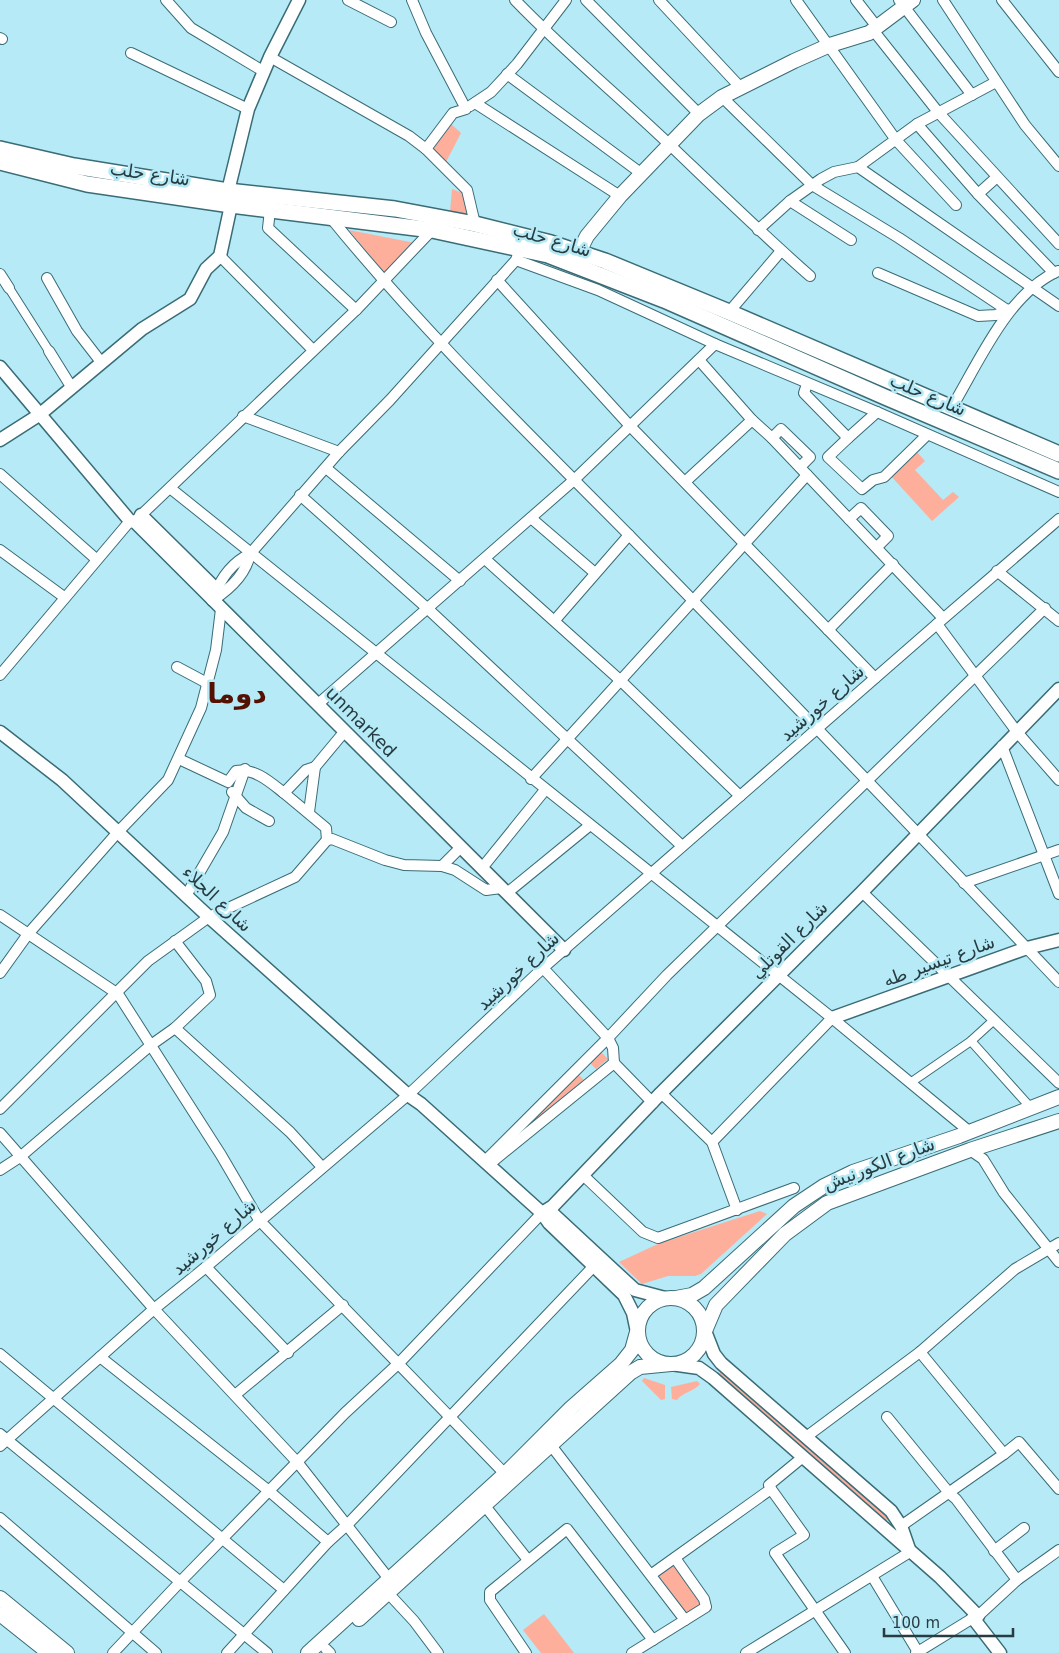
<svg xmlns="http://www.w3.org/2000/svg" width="1059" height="1653" font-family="'DejaVu Sans',Vazirmatn,sans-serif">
	<rect width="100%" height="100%" fill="#b5eaf6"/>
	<g fill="#feaf9c">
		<path d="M 451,124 L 461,133 L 446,162 L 432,147 Z"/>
		<path d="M 452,189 L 465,194 L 468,218 L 450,212 Z"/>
		<path d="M 349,230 L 415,243 L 384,274 Z"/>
		<path d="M 915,450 L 925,461 L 915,470 L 943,500 L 953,492 L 959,497 L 932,521 L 890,475 Z"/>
		<path d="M 597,1048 L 608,1059 L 596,1069 L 586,1059 Z"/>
		<path d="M 578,1074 L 587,1083 L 524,1133 L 521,1129 Z"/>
		<path d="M 760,1211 L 767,1214 L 701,1274 L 695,1276 L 668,1276 L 642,1284 L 619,1262 L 660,1243 Z"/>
		<path d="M 722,1370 L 891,1516 L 885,1522 L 725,1383 L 719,1374 Z"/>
		<path d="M 644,1378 L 665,1385 L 665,1399 L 661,1400 L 642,1381 Z"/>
		<path d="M 697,1381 L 700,1384 C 693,1392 683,1392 677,1400 L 672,1399 L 671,1387 Z"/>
		<path d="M 675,1564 L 703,1603 L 688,1615 L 659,1576 Z"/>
		<path d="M 544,1614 L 574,1653 L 541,1653 L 523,1630 Z"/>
	</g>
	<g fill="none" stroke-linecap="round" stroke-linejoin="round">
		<g stroke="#396c77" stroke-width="10">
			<g id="pedestrian">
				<path d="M 9,288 L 49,351"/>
				<path d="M 971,1041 L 1031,1108"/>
				<path d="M 910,1083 L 971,1041 L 994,1020"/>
			</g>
		</g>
		<g stroke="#396c77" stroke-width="12">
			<g id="minor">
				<path d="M 166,0 L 191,28 L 263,71"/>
				<path d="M 348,0 L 391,22"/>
				<path d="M 412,0 L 426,33 L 466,109 L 453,113 L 426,149"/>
				<path d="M 515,0 C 565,52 620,97 671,146 C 717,190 762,234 810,276"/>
				<path d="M 586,0 L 699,114"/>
				<path d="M 659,0 L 741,88"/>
				<path d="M 796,0 L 896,140 L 956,205"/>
				<path d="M 856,0 L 877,27"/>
				<path d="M 899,0 L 972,95"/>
				<path d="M 943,0 L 1025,125 L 1059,166"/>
				<path d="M 1002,0 L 1059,72"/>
				<path d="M 873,30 L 938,112 L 1059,244"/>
				<path d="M 0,38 L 2,39"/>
				<path d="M 131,53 L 248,109"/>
				<path d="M 270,57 L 409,136 L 426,149 L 467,190 L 475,224"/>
				<path d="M 507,74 L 642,174"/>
				<path d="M 722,97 L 812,185 L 899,238 L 1007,310"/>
				<path d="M 475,103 L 620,196"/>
				<path d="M 470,106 L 491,92 L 517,64 L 566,0"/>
				<path d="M 917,124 L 978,194 L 1054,273"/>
				<path d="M 858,167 L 1059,306"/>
				<path d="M 978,194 L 997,177"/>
				<path d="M 790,201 L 851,240"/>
				<path d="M 270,210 L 268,228 L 356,310"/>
				<path d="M 330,217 C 422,330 526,431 628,534 C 773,682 917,832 1059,982"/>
				<path d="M 758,230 L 790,201 L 821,179 L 834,172 L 858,167 L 917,124 L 996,82"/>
				<path d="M 220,256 L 312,349"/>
				<path d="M 516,260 L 598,290 L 715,344 L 877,412 L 1059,492"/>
				<path d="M 878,273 L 978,316 L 996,315 L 1011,309"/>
				<path d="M 0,274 L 9,288"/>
				<path d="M 47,278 L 77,331 L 101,362"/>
				<path d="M 497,280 L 630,426 L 875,678"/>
				<path d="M 729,312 L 781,251"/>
				<path d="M 49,351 L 72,388"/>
				<path d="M 699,360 L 752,420 L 772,438 L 943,618"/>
				<path d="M 807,384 L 804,393 L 848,438 L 828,457 L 862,489 L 873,480 L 884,477 L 927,435"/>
				<path d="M 952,407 C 979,362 1008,293 1058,271"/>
				<path d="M 243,416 L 339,452"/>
				<path d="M 772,438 L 781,429 L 810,457 L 800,467"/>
				<path d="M 848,438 L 877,412"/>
				<path d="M 326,468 L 460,581"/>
				<path d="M 0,474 L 96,559"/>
				<path d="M 686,481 L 752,420"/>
				<path d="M 170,488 L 832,1018 L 970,1132"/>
				<path d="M 300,495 L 428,609 L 682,846"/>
				<path d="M 531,518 L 595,573"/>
				<path d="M 137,519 L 356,310 L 432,230"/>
				<path d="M 849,519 L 861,508 L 888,536 L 877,547"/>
				<path d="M 0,550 L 64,597"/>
				<path d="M 485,559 L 621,681 L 740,796"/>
				<path d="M 997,571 L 1059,621"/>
				<path d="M 214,596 C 221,578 233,562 250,554 L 339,452 L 390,400 L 516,260 L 518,254"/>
				<path d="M 213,600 C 230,589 246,574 250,554"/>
				<path d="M 555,620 L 629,535"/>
				<path d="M 937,624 L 1017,732 L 1059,780"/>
				<path d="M 828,630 L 893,564"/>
				<path d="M 177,667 L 207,683"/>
				<path d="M 0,675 L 130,521"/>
				<path d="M 318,704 L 574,480 L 715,344"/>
				<path d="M 1002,746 L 1059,894"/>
				<path d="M 179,759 L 228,782 L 236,771 C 255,768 270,782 284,793 L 306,770 L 315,767 L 309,812"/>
				<path d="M 315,767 L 345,731"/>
				<path d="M 531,779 L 807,475"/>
				<path d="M 232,792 L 246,808 L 269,821"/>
				<path d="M 284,793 L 326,828 L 327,840"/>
				<path d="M 442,866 L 461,847"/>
				<path d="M 482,868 L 545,790"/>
				<path d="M 964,883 L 1059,850"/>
				<path d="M 862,892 L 1059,1083"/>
				<path d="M 507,893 L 589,826"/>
				<path d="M 187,894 L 223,832 L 245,769"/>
				<path d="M 0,915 L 118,994 L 221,1155 L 259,1220 L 510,1479"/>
				<path d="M 0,973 L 28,934 L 118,832 L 168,780 L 201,708 L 216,650 L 221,609"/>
				<path d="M 175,1028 L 290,1132 L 322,1167"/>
				<path d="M 614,1063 L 653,1103"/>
				<path d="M 661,1093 L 712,1142 L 737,1210"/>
				<path d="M 0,1109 L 148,961 L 209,917 L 295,877 L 327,840 L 332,839 L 385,860 L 404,865 L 442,866 L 455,870 L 486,890 L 501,888"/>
				<path d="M 0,1133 L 154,1309 L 298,1463 L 389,1579"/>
				<path d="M 712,1142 L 832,1018"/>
				<path d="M 970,1150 L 983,1159 L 1004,1193 L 1059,1262"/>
				<path d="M 485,1161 L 608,1038 L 667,975 L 1045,608"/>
				<path d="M 492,1162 L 614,1063 L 613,1048 L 608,1038 L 543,968"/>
				<path d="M 0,1170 L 20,1157 L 151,1045 L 175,1028 L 210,995 L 206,981 L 175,941"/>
				<path d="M 583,1175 L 643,1232 L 658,1238 L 794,1188"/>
				<path d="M 206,1267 L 288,1353"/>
				<path d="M 0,1354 L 284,1590"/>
				<path d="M 100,1357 L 269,1491 L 328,1542"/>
				<path d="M 235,1395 L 343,1305"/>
				<path d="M 887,1417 L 950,1494 L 956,1499 L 1017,1580"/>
				<path d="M 0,1434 L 267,1653"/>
				<path d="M 806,1437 L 920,1352 L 1015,1269 L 1059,1243"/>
				<path d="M 550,1444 L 685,1620"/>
				<path d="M 0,1446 L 154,1309 L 206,1267 L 408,1095 L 543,968 L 937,624 L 1059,519"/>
				<path d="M 1004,1454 L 1019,1442 L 1059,1489"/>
				<path d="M 771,1489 L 769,1485 L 803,1457"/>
				<path d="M 485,1506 L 528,1560"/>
				<path d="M 0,1518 L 156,1653"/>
				<path d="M 901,1526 L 1004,1454 L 920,1352"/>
				<path d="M 994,1551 L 1024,1528"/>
				<path d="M 652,1574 L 771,1489 L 804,1535 L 775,1553 L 845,1653"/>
				<path d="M 872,1576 L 918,1652"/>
				<path d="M 388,1593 L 414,1621 L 438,1653"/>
				<path d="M 978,1616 L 1017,1580 L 1059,1550"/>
				<path d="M 326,1649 L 330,1653"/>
				<path d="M 113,1653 L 180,1582 L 345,1413 L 399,1363 L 542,1213"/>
				<path d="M 227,1653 L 328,1542 L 348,1524 L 593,1267"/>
				<path d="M 526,1653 L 490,1600 L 490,1592 L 567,1529 L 653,1640"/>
				<path d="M 632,1653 L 706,1607 L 704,1599 L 675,1558"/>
				<path d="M 746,1653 L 910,1552"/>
				<path d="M 916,1653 L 973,1618"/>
			</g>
		</g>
		<g stroke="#396c77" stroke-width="15">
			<g id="tertiary">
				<path d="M 0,367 L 130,521 L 135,522 L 564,950"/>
				<path d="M 0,440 L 39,415 L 142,329 L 190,299 L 206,269 L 220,256 L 231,205 L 228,191 L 248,109 L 270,57 L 299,0"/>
				<path d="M 141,515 L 212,585 L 213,600"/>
				<path d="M 0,732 L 62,780 L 209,917 L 408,1095 L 421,1104 L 542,1213 L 549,1223 L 624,1295 L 633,1313 L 637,1332"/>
				<path d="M 832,1018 L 1027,948 L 1059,940"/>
				<path d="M 542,1213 L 553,1206 L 661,1093 L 862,892 L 1059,689"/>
				<path d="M 542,1213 L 553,1214 L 635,1290 L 665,1298"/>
				<path d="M 705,1331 L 714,1354 L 721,1363 L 891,1511 L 901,1526 L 909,1549"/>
				<path d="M 671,1364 L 699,1368 L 713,1378 L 940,1577 L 978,1616 L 973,1618 L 1000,1653"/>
			</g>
		</g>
		<g stroke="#396c77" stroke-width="16">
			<g id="secondary">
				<path d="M 579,252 L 587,236 L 620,196 L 699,114 L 722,97 L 794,61 L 830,45 L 869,33 L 913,0"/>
				<circle cx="671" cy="1331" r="33"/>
				<path d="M 676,1298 L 692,1295 L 704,1288 L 794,1206 L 824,1186 L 853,1172 L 959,1136 L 1059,1097"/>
				<path d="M 705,1331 L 716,1305 L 785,1234 L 827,1203 L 970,1150 L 1059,1121"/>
				<path d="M 0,1598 L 67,1653"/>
				<path d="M 0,1614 L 49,1653"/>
				<path d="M 359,1619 L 630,1373 L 640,1367 L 671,1364"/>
				<path d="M 308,1653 L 506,1473 L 571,1408 L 621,1364 L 632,1350 L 637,1332"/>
			</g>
		</g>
		<g stroke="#396c77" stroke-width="18">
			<g id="primary">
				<path d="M 0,149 L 74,166 L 228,191 L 395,209 L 475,224 L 551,243 L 605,261 L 729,312 L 1059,454"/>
				<path d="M 0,162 L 87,184 L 231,205 L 432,230 L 548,255 L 664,300 L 885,397 L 1059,471"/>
			</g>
		</g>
		<use href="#pedestrian" stroke="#fff" stroke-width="8"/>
		<use href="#minor" stroke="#fff" stroke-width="10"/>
		<use href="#tertiary" stroke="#fff" stroke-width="12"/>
		<use href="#secondary" stroke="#fff" stroke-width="14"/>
		<use href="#primary" stroke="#fff" stroke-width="15"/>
	</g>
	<g text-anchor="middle" stroke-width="5" stroke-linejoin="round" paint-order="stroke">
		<g font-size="18" fill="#273c41" stroke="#b5eaf6">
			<text transform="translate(150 174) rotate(8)" y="6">شارع حلب</text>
			<text transform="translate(552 240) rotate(16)" y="6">شارع حلب</text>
			<text transform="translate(928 395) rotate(23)" y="6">شارع حلب</text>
			<text transform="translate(822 703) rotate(-41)" y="6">شارع خورشيد</text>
			<text transform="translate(361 722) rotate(45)" y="6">unmarked</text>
			<text transform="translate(217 899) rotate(43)" y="6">شارع الجلاء</text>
			<text transform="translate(789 940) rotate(-45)" y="6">شارع القوتلي</text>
			<text transform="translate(939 961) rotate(-20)" y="6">شارع تيسير طه</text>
			<text transform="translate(518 971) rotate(-43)" y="6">شارع خورشيد</text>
			<text transform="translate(879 1164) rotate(-21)" y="6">شارع الكورنيش</text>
			<text transform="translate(214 1237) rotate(-41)" y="6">شارع خورشيد</text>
		</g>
		<g font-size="28" font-weight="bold" fill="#531003" stroke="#b5eaf6">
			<text x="237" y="703">دوما</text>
		</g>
	</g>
	<path d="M884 1628v8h129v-8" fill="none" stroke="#273c41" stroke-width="2.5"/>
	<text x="892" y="1628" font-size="15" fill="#273c41" stroke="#b5eaf6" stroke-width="4" paint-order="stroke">100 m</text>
</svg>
